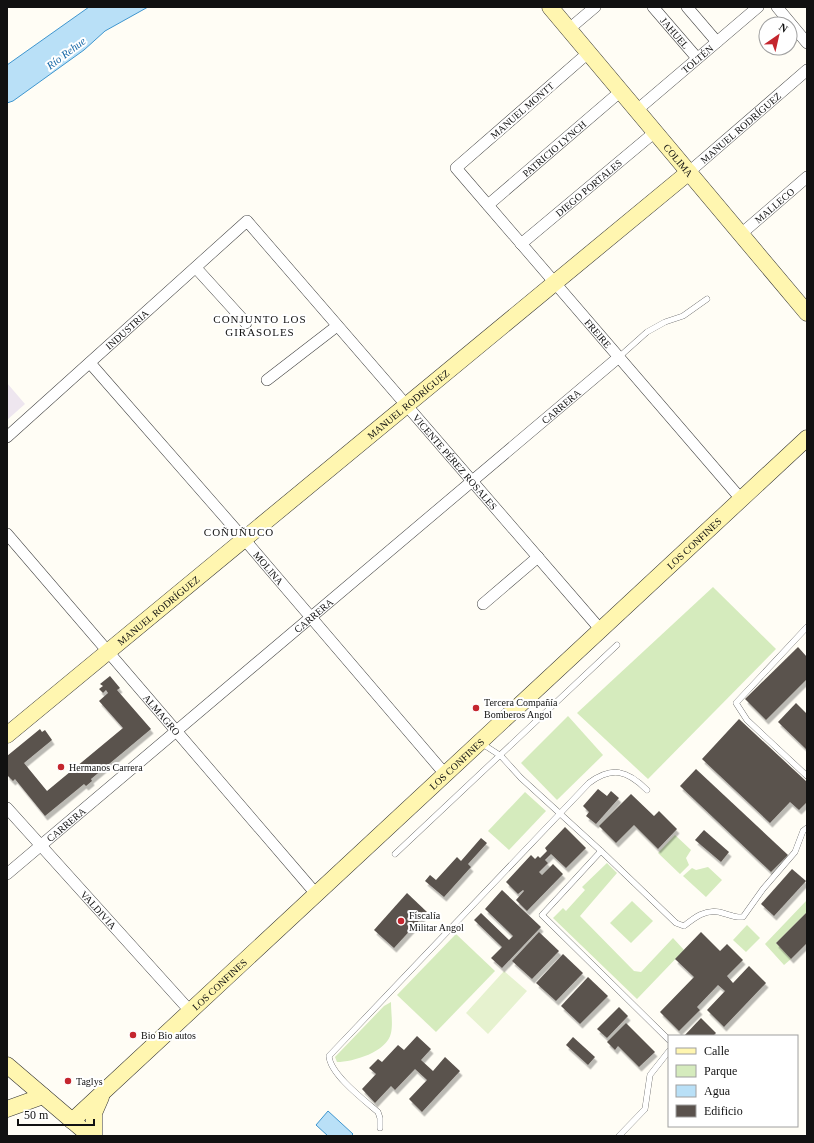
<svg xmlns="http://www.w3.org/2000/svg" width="814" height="1143" font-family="Georgia,serif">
	<defs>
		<filter id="shadow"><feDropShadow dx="2.5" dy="4.5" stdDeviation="0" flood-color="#0004"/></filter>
	</defs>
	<rect width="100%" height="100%" fill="#fffdf5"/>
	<path fill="#eee6ef" d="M 7,383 L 25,404 L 7,420 Z"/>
	<g fill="#d5ebbd">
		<path d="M 713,587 L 776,649 L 648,779 L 577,713 Z"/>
		<path d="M 568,716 L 603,755 L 557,800 L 521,763 Z"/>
		<path d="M 525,792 L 546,811 L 509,850 L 488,831 Z"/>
		<path d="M 675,835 L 691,850 L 686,858 L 689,865 L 680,874 L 658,853 Z"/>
		<path d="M 607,863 L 617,873 L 580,916 L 634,971 L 641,972 L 673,938 L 684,950 L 637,999 L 553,918 L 563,908 L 566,911 L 585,890 L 582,887 Z"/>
		<path d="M 708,867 L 722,880 L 706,897 L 683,876 L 692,868 L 696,870 Z"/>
		<path d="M 807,900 L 807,912 L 776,943 L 791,959 L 784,965 L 765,944 Z"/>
		<path d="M 632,901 L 653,921 L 631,943 L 610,923 Z"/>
		<path d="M 747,925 L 760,938 L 746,952 L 733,940 Z"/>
		<path d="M 456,934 L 495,971 L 436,1032 L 397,995 Z"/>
		<path d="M 391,1002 C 391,1012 393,1024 391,1033 C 387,1052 353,1062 337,1062 L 335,1057 L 384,1006 Z"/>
	</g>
	<path fill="#e6f2cf" d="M 504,971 L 527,991 L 488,1034 L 466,1013 Z"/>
	<g fill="#b9e0f7" stroke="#3f96cf">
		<path d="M 89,7 L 148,7 L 105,31 L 84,50 L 13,101 L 7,103 L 7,65 Z"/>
		<path d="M 328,1111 L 353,1134 L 351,1136 L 328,1136 L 316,1125 Z"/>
	</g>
	<g fill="#5a524d" filter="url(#shadow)">
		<path d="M 798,647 L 807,657 L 807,679 L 766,720 L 745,699 Z"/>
		<path d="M 110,676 L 120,688 L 117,690 L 151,729 L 91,779 L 92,781 L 86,786 L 84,784 L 45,816 L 15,779 L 13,781 L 7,775 L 7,756 L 40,729 L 42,732 L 45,730 L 52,740 L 24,763 L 47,791 L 123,728 L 99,701 L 108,693 L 106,690 L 103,693 L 99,689 L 103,686 L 100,684 Z"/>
		<path d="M 796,703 L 807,714 L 807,750 L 778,722 Z"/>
		<path d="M 739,719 L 807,782 L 807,802 L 799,810 L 790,802 L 770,823 L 702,759 Z"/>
		<path d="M 696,769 L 788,855 L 771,872 L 680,786 Z"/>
		<path d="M 598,789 L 607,796 L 611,791 L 619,798 L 596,824 L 586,816 L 589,812 L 583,806 Z"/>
		<path d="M 631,794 L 654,816 L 659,811 L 677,829 L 658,849 L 634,825 L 616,843 L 599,826 Z"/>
		<path d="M 565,827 L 586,848 L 566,868 L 551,854 L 545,860 L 548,863 L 539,872 L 542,875 L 553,864 L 563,874 L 527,911 L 516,900 L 524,891 L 523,890 L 518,894 L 506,882 L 531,855 L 535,859 L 538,856 L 540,858 L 547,851 L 545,848 Z"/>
		<path d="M 704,830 L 729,852 L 721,862 L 695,840 Z"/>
		<path d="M 481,838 L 487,843 L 468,864 L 471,867 L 444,897 L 425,881 L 430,875 L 436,880 L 457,857 L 461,861 Z"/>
		<path d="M 792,869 L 806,881 L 774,916 L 761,904 Z"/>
		<path d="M 502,890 L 541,927 L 502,968 L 491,958 L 502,947 L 474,920 L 481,913 L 509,940 L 513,936 L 485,909 Z"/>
		<path d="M 407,893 L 427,912 L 394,948 L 374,930 Z"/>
		<path d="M 807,912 L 807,943 L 791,959 L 776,943 Z"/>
		<path d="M 539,932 L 559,951 L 532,979 L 512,961 Z"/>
		<path d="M 701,932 L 720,951 L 727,944 L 743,960 L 727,976 L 733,983 L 749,966 L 766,983 L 724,1027 L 707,1010 L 725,991 L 718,985 L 697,1007 L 700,1010 L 679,1031 L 660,1012 L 694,977 L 675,959 Z"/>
		<path d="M 563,954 L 583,973 L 556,1001 L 536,983 Z"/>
		<path d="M 588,977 L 608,996 L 580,1024 L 561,1006 Z"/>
		<path d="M 619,1007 L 628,1016 L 607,1038 L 597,1029 Z"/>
		<path d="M 701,1018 L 716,1033 L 713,1036 L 684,1036 Z"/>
		<path d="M 626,1023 L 655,1052 L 639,1067 L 618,1046 L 615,1050 L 607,1042 Z"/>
		<path d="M 417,1036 L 431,1049 L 421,1060 L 433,1071 L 445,1057 L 460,1071 L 422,1112 L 409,1099 L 427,1080 L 415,1069 L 395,1090 L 391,1086 L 375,1103 L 362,1089 L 376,1074 L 369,1068 L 378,1059 L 382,1062 L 398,1045 L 404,1050 Z"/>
		<path d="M 573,1037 L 595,1057 L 588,1065 L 566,1045 Z"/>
	</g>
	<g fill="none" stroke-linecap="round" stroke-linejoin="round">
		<g stroke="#444" stroke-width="6">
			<g id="lane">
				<path d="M 619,357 L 647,332 L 665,322 L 683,316 L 707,299"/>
				<path d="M 807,627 L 736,703 L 747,720 L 807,776"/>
				<path d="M 481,743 L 501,756 L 521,778 L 601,851 L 542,915 L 669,1040"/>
				<path d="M 601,851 L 676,923 L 684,926 C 694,918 705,909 719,912 C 728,914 734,918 743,917 L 763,889 L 795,852 L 803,831 L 807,828"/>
				<path d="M 395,854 L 617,645"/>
				<path d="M 380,1128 L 380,1118 L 378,1112 C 364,1100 330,1074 329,1056 L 589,783 C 612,766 627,770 647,790"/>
				<path d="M 619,1136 L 645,1109 L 650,1075 L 669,1051"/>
			</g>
		</g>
		<g stroke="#444" stroke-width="12">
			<g id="street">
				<path id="s1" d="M 653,7 L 697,58"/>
				<path d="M 687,7 L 717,42"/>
				<path d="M 777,7 L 807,43"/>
				<path d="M 569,29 L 595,7"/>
				<path id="s2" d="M 588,53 L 456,168 L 741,499"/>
				<path id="s3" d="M 637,110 L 758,7"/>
				<path id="s4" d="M 689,172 L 807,70"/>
				<path id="s5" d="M 488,205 L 621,91"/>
				<path id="s6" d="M 741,234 L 807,177"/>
				<path id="s7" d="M 521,244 L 655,132"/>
				<path d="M 196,268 L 246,323"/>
				<path id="s8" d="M 90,363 L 244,539 L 445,774"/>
				<path d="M 267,380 L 337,326"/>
				<path id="s9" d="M 7,437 L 247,221 L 600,629"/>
				<path id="s10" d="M 7,534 L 317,895"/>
				<path d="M 483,604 L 538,557"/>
				<path id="s11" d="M 7,808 L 191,1012"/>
				<path id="s12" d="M 7,874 L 619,357"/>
			</g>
		</g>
		<g stroke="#333" stroke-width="17">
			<g id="secondary">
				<path id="s13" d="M 550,7 L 807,313"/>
				<path id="s14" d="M 7,735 L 689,172"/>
				<path d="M 7,1065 L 90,1136"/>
				<path d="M 7,1109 L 43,1096"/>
				<path id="s15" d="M 72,1121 L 807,438"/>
				<path d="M 94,1136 L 94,1113 L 101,1097"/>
			</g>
		</g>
		<use href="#lane" stroke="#fff" stroke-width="5.5"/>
		<use href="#street" stroke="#fff" stroke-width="11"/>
		<use href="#secondary" stroke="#fff6b0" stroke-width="16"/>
	</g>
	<g fill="#c4262e" stroke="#fff" stroke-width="1.5">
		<circle cx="476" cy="708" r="4"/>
		<circle cx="61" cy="767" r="4"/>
		<circle cx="401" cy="921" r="4"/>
		<circle cx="133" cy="1035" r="4"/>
		<circle cx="68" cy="1081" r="4"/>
	</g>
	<g text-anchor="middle" stroke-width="4" stroke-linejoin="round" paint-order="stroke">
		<g font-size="10" fill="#111" stroke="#fff">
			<text dy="4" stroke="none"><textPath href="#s1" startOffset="34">JAHUEL</textPath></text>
			<text dy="4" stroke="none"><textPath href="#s3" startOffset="79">TOLTÉN</textPath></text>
			<text transform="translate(522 110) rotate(-41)" y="4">MANUEL MONTT</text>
			<text dy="4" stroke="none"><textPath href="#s4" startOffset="68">MANUEL RODRÍGUEZ</textPath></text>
			<text dy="4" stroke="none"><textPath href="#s5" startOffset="87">PATRICIO LYNCH</textPath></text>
			<text dy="4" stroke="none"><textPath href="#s13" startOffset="200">COLIMA</textPath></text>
			<text dy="4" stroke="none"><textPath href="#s7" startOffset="88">DIEGO PORTALES</textPath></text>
			<text dy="4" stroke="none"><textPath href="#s6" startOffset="44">MALLECO</textPath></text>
			<text dy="4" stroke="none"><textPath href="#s9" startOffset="161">INDUSTRIA</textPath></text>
			<text dy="4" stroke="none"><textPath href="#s2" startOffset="393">FREIRE</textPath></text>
			<text dy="4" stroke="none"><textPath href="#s14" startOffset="520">MANUEL RODRÍGUEZ</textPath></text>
			<text dy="4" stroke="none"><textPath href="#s12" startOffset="725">CARRERA</textPath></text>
			<text dy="4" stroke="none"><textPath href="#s9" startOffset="641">VICENTE PÉREZ ROSALES</textPath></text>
			<text dy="4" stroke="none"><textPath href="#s15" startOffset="849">LOS CONFINES</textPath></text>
			<text dy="4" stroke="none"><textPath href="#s8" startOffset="272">MOLINA</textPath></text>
			<text dy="4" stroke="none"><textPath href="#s14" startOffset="196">MANUEL RODRÍGUEZ</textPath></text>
			<text dy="4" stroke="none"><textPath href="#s12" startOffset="401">CARRERA</textPath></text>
			<text dy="4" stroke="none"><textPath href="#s10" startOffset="238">ALMAGRO</textPath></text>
			<text dy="4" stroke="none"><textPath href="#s15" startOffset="525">LOS CONFINES</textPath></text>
			<text dy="4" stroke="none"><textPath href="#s12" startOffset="77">CARRERA</textPath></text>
			<text dy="4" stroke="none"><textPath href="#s11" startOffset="137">VALDIVIA</textPath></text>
			<text dy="4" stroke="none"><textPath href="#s15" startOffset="201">LOS CONFINES</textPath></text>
		</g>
		<g font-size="10" fill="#111" stroke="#fff" text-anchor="start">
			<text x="484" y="706">Tercera Compañía<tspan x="484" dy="12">Bomberos Angol</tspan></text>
			<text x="69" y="771">Hermanos Carrera</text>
			<text x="409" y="919">Fiscalía<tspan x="409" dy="12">Militar Angol</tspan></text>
			<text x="141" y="1039">Bio Bio autos</text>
			<text x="76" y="1085">Taglys</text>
		</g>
		<g font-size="11" font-style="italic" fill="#1768a6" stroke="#fff">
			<text transform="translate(66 53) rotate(-37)" y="4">Río Rehue</text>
		</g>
		<g font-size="11" letter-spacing="1" fill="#111" stroke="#fff">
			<text x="260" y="323">CONJUNTO LOS<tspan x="260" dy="13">GIRASOLES</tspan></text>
			<text x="239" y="536">COÑUÑUCO</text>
		</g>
	</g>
	<rect width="814" height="1143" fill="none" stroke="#111111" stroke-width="16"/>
	<rect x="668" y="1035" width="130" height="92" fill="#ffffff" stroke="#a0a0a0"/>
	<rect x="676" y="1048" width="20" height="6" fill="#fff6b0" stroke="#a0a0a0"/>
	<text x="704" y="1055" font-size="12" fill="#111111">Calle</text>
	<rect x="676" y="1065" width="20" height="12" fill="#d5ebbd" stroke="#a0a0a0"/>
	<text x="704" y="1075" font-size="12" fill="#111111">Parque</text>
	<rect x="676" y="1085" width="20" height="12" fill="#b9e0f7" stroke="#a0a0a0"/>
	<text x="704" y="1095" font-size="12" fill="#111111">Agua</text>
	<rect x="676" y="1105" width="20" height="12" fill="#5a524d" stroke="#a0a0a0"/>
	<text x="704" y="1115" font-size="12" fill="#111111">Edificio</text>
	<g transform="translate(778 36) rotate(34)"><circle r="19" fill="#ffffff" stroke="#a0a0a0"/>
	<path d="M0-3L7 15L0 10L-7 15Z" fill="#c4262e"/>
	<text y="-6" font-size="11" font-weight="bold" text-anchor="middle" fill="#111111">N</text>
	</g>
	<path d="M18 1119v6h76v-6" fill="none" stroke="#111111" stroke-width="2"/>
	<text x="24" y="1119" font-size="12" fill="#111111" stroke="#ffffff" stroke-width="3" paint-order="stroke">50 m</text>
</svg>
